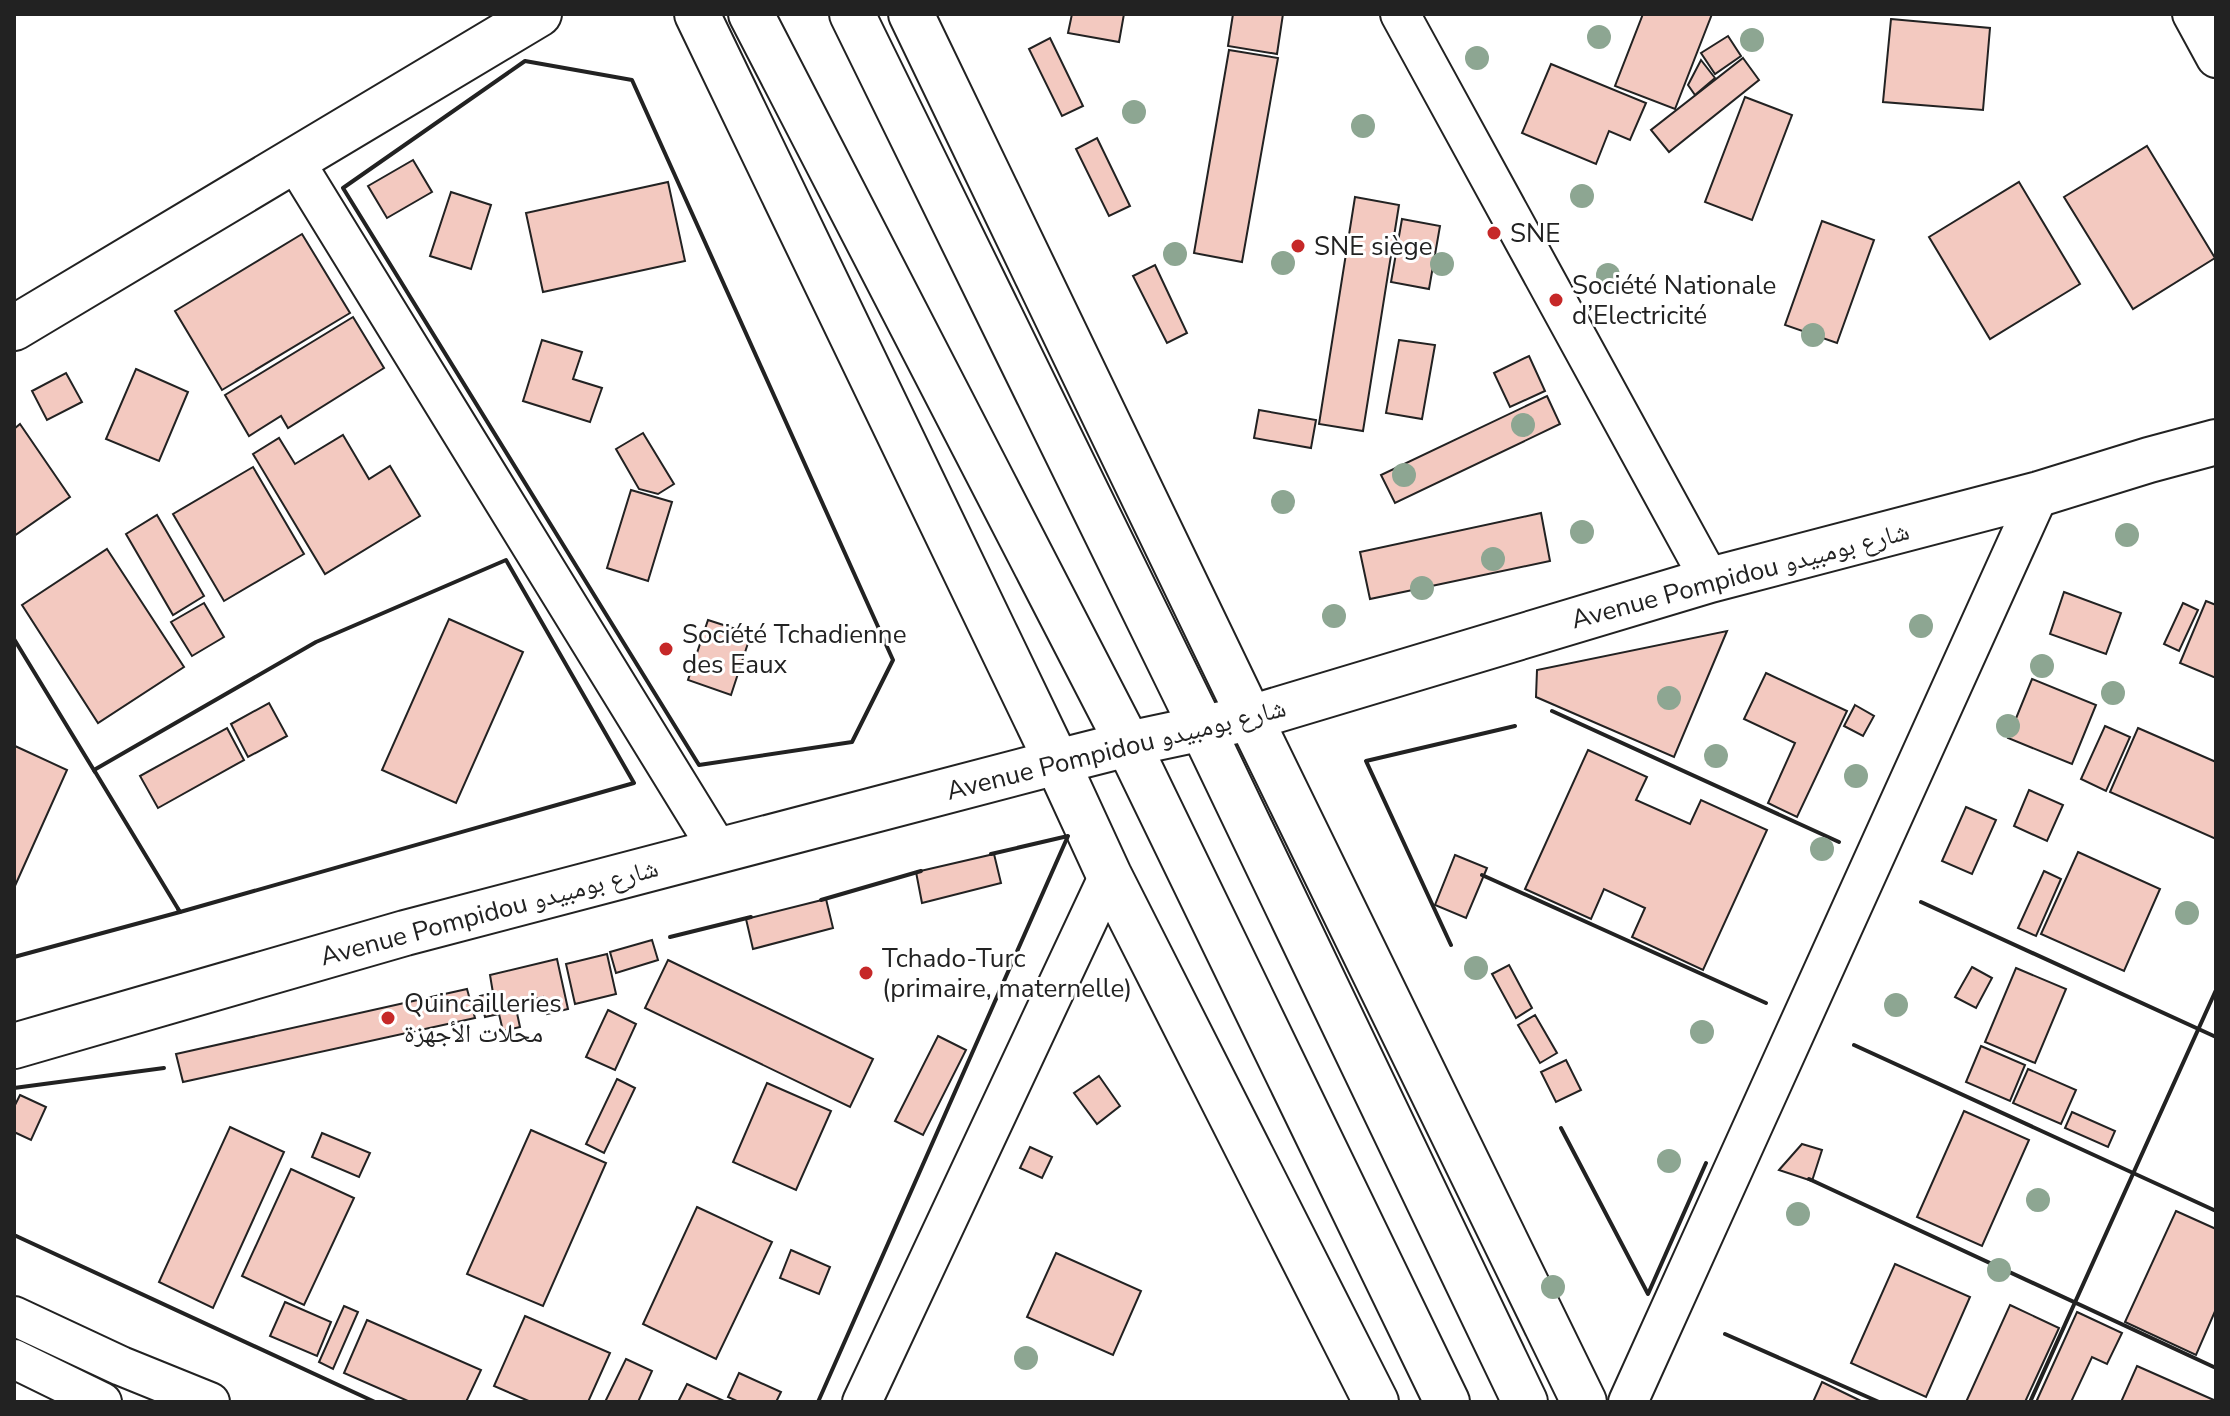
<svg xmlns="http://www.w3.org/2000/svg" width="2230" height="1416" font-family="'Nunito Sans','Noto Naskh Arabic',sans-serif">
	<rect width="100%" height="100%" fill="#fff"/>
	<g fill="#f3c9c0" stroke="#222" stroke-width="2">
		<path d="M 1072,14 L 1124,14 L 1119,42 L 1068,33 Z"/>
		<path d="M 1233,14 L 1283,14 L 1277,54 L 1228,46 Z"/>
		<path d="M 1643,14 L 1712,14 L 1675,109 L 1615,86 Z"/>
		<path d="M 1891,19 L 1990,28 L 1983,110 L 1883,102 Z"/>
		<path d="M 1728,36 L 1741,56 L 1715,74 L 1701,53 Z"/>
		<path d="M 1050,38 L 1083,106 L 1062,116 L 1029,49 Z"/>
		<path d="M 1229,50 L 1278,58 L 1242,262 L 1194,253 Z"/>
		<path d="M 1743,58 L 1759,80 L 1669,152 L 1651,130 Z"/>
		<path d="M 1701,60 L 1715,78 L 1695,95 L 1688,85 Z"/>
		<path d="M 1551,64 L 1646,103 L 1630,140 L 1609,131 L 1596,164 L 1522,133 Z"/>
		<path d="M 1745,97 L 1792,115 L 1752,220 L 1705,202 Z"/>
		<path d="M 1097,138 L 1130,206 L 1109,216 L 1076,149 Z"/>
		<path d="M 2147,146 L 2215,258 L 2133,309 L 2064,197 Z"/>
		<path d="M 413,160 L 432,192 L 387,218 L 368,186 Z"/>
		<path d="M 668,182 L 685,261 L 543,292 L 526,213 Z"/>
		<path d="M 2019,182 L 2080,284 L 1990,339 L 1929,237 Z"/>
		<path d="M 451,192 L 491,205 L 471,269 L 430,256 Z"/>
		<path d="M 1355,197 L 1399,205 L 1363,431 L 1319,424 Z"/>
		<path d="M 1402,219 L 1440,226 L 1429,289 L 1391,282 Z"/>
		<path d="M 1822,221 L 1874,240 L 1837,343 L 1785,325 Z"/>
		<path d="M 302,234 L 350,313 L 222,390 L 175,311 Z"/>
		<path d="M 1155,265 L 1187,333 L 1167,343 L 1133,276 Z"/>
		<path d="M 353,317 L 384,368 L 288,428 L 281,416 L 249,436 L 225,395 Z"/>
		<path d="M 542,340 L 582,352 L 573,379 L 602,388 L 590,422 L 523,401 Z"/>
		<path d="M 1399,340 L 1435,345 L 1422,419 L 1386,413 Z"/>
		<path d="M 1529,356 L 1545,391 L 1510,407 L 1494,373 Z"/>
		<path d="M 136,369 L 188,392 L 159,461 L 106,439 Z"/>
		<path d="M 66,373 L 82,402 L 47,420 L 32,391 Z"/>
		<path d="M 1547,396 L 1560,424 L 1395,503 L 1381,475 Z"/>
		<path d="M 1259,410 L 1316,420 L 1311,448 L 1254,438 Z"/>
		<path d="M 20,424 L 70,497 L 14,536 L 14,429 Z"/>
		<path d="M 643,433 L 674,484 L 658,494 L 639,489 L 616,449 Z"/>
		<path d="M 343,435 L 369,479 L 390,466 L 420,516 L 325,574 L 253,454 L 279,438 L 295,464 Z"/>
		<path d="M 253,467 L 304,554 L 224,601 L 173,514 Z"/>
		<path d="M 631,490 L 672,502 L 648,581 L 607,568 Z"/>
		<path d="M 1541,513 L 1550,561 L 1370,599 L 1360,552 Z"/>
		<path d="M 157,515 L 204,596 L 173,615 L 126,534 Z"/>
		<path d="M 107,549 L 184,667 L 98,723 L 22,605 Z"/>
		<path d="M 2064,592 L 2121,613 L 2106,654 L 2050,634 Z"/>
		<path d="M 2206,601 L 2216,605 L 2216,678 L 2180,663 Z"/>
		<path d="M 204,603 L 224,637 L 192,656 L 171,622 Z"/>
		<path d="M 2183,603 L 2198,610 L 2179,651 L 2164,644 Z"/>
		<path d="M 449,619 L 523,652 L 456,803 L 382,770 Z"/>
		<path d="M 708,620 L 751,634 L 731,695 L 688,680 Z"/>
		<path d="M 1727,631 L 1674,757 L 1536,697 L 1537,670 Z"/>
		<path d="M 1766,673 L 1847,711 L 1797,817 L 1768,803 L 1795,743 L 1744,719 Z"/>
		<path d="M 2032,679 L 2096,705 L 2072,764 L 2008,738 Z"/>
		<path d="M 269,703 L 287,736 L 248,757 L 231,724 Z"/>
		<path d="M 1855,705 L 1874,716 L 1863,736 L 1844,726 Z"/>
		<path d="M 2105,726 L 2130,737 L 2106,791 L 2081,779 Z"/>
		<path d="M 227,728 L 244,760 L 158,808 L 140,776 Z"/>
		<path d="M 2138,728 L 2216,762 L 2216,839 L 2110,792 Z"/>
		<path d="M 15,746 L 67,770 L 14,888 L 14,749 Z"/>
		<path d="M 1588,750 L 1647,777 L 1636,800 L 1690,824 L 1701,800 L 1767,830 L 1703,970 L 1632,937 L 1645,908 L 1604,889 L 1591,919 L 1525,889 Z"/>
		<path d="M 2029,790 L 2063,805 L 2047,841 L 2014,826 Z"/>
		<path d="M 1966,807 L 1996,820 L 1972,874 L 1942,861 Z"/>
		<path d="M 2078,852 L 2160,889 L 2124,971 L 2041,934 Z"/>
		<path d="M 994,854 L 1001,883 L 922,903 L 916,872 Z"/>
		<path d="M 1455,855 L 1487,868 L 1466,918 L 1435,905 Z"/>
		<path d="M 2044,871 L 2061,879 L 2036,936 L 2018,928 Z"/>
		<path d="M 826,899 L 833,928 L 753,949 L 746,919 Z"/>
		<path d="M 652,940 L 658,960 L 616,973 L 610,952 Z"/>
		<path d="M 607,954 L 616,994 L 575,1004 L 566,964 Z"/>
		<path d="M 557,959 L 568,1009 L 547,1014 L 543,997 L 515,1004 L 520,1027 L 503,1031 L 499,1014 L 485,1017 L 480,996 L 493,993 L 490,975 Z"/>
		<path d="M 668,960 L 873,1059 L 850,1107 L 645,1008 Z"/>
		<path d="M 1509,965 L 1532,1008 L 1516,1018 L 1492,974 Z"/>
		<path d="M 1972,967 L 1992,978 L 1976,1008 L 1955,997 Z"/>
		<path d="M 2016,968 L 2066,989 L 2035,1063 L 1985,1042 Z"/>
		<path d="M 467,989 L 475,1018 L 183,1082 L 176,1054 Z"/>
		<path d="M 608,1010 L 636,1024 L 615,1070 L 586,1057 Z"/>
		<path d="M 1535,1015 L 1557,1053 L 1540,1063 L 1518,1025 Z"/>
		<path d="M 938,1036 L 966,1050 L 923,1135 L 895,1121 Z"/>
		<path d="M 1981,1046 L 2025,1065 L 2010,1101 L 1966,1082 Z"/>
		<path d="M 1566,1060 L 1581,1090 L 1556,1102 L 1541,1072 Z"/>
		<path d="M 2028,1069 L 2076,1090 L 2061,1124 L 2013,1103 Z"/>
		<path d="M 1099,1076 L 1120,1106 L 1097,1124 L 1074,1093 Z"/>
		<path d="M 617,1079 L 635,1088 L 604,1153 L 586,1144 Z"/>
		<path d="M 767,1083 L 831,1111 L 796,1190 L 733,1162 Z"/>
		<path d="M 20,1095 L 46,1107 L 31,1140 L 14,1132 L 14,1107 Z"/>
		<path d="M 1964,1111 L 2029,1140 L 1982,1246 L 1917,1217 Z"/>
		<path d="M 2072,1112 L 2115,1131 L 2108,1147 L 2065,1128 Z"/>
		<path d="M 230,1127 L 284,1152 L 213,1308 L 159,1282 Z"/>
		<path d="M 531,1130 L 606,1163 L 543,1306 L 467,1274 Z"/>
		<path d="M 322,1133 L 370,1153 L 359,1177 L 312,1157 Z"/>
		<path d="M 1802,1144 L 1822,1150 L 1812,1181 L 1779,1170 Z"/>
		<path d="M 1030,1147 L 1052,1157 L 1042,1178 L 1020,1168 Z"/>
		<path d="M 291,1169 L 354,1198 L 304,1305 L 242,1276 Z"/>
		<path d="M 697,1207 L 772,1242 L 716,1359 L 643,1324 Z"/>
		<path d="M 2176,1211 L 2216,1229 L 2216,1309 L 2196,1355 L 2125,1322 Z"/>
		<path d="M 791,1250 L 830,1267 L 819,1294 L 780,1278 Z"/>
		<path d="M 1056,1253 L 1141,1291 L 1113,1355 L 1027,1317 Z"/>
		<path d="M 1895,1264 L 1970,1297 L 1926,1397 L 1851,1363 Z"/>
		<path d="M 285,1302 L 331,1322 L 317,1356 L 270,1336 Z"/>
		<path d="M 2010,1305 L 2059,1328 L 2025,1402 L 1966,1402 Z"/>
		<path d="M 344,1306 L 358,1312 L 333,1369 L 319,1362 Z"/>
		<path d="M 2077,1312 L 2122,1333 L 2107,1364 L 2092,1357 L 2071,1402 L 2040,1402 L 2037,1400 Z"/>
		<path d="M 525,1316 L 610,1353 L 588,1402 L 531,1402 L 494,1386 Z"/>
		<path d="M 367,1320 L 481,1370 L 466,1402 L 410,1402 L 344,1373 Z"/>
		<path d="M 626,1359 L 652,1371 L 638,1402 L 605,1402 Z"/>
		<path d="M 2137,1366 L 2216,1401 L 2216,1402 L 2121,1402 Z"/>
		<path d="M 739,1373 L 781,1392 L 776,1402 L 739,1402 L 728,1397 Z"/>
		<path d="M 1822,1382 L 1863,1402 L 1813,1402 Z"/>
		<path d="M 687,1384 L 726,1402 L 678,1402 Z"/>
	</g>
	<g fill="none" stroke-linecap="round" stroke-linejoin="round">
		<g stroke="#222" stroke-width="42">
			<g id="minor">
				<path d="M 1400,14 L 1710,580"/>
				<path d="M 2192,14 L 2216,58"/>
				<path d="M 294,160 L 719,851"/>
				<path d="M 14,1316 L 121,1366 L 210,1402"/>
				<path d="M 14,1359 L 102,1402"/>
				<path d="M 862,1402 L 1109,875"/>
				<path d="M 1628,1402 L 2039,494"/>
			</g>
		</g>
		<g stroke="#222" stroke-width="48">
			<g id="tertiary">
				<path d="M 697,14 L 1057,762 L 1109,875 L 1376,1402"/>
				<path d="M 911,14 L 1250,718 L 1584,1402"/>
				<path d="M 14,328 L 539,14"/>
			</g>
		</g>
		<g stroke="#222" stroke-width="48">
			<g id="secondary">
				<path d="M 751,14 L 1128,744 L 1447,1402"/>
				<path d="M 852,14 L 1202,728 L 1525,1402"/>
				<path d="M 14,1046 L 405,933 L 1057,762 L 1128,744 L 1250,718 L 1710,580 L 2039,494 L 2149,460 L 2216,442"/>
			</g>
		</g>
		<use href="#minor" stroke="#fff" stroke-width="38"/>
		<use href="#tertiary" stroke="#fff" stroke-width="44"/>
		<use href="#secondary" stroke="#fff" stroke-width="44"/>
		<g stroke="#222" stroke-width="4">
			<path d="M 525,61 L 632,80 L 893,660 L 852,742 L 699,765 L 343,188 Z"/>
			<path d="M 506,560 L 634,783 L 180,912 L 94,770 L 316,642 Z"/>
			<path d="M 14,639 L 95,772"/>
			<path d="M 1552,711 L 1839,842"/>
			<path d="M 1482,875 L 1766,1003"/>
			<path d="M 821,900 L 921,871"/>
			<path d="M 1921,902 L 2216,1037"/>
			<path d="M 670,937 L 751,917"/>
			<path d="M 1451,945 L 1366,761 L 1515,726"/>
			<path d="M 14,957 L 180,912 L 178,909"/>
			<path d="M 1854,1045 L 2216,1211"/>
			<path d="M 14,1088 L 164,1068"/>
			<path d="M 1561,1128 L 1648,1294 L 1706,1163"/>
			<path d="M 1809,1179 L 2216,1368"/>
			<path d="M 14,1235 L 375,1402"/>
			<path d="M 1725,1334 L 1879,1402"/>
			<path d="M 818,1402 L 1068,836 L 991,854"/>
			<path d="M 2030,1402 L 2216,990"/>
		</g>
	</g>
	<g fill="#8da692">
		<circle cx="1599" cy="37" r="12"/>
		<circle cx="1752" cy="40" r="12"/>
		<circle cx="1477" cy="58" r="12"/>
		<circle cx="1134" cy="112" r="12"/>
		<circle cx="1363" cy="126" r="12"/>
		<circle cx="1582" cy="196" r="12"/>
		<circle cx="1175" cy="254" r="12"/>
		<circle cx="1283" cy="263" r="12"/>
		<circle cx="1442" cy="264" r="12"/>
		<circle cx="1608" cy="275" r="12"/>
		<circle cx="1813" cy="335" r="12"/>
		<circle cx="1523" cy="425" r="12"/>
		<circle cx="1404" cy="475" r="12"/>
		<circle cx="1283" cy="502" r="12"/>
		<circle cx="1582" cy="532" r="12"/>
		<circle cx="2127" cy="535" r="12"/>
		<circle cx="1493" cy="559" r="12"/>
		<circle cx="1422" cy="588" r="12"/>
		<circle cx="1334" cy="616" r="12"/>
		<circle cx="1921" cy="626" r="12"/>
		<circle cx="2042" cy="666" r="12"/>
		<circle cx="2113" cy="693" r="12"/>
		<circle cx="1669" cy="698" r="12"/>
		<circle cx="2008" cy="726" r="12"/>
		<circle cx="1716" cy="756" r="12"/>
		<circle cx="1856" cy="776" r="12"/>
		<circle cx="1822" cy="849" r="12"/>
		<circle cx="2187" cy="913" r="12"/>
		<circle cx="1476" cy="968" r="12"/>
		<circle cx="1896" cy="1005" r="12"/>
		<circle cx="1702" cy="1032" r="12"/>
		<circle cx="1669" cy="1161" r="12"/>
		<circle cx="2038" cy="1200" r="12"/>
		<circle cx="1798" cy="1214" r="12"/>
		<circle cx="1999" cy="1270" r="12"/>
		<circle cx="1553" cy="1287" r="12"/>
		<circle cx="1026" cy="1358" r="12"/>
	</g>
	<g fill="#c62828" stroke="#fff" stroke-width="3">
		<circle cx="1494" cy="233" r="8"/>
		<circle cx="1298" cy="246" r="8"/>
		<circle cx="1556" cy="300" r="8"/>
		<circle cx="666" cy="649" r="8"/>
		<circle cx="866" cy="973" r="8"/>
		<circle cx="388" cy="1018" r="8"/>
	</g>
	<g text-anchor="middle" stroke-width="6" stroke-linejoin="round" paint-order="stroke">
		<g font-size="26" fill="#222" stroke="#fff" text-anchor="start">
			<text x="1510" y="242">SNE</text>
			<text x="1314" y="255">SNE siège</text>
			<text x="1572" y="294">Société Nationale<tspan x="1572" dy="30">d’Electricité</tspan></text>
			<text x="682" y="643">Société Tchadienne<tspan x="682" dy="30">des Eaux</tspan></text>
			<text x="882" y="967">Tchado-Turc<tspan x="882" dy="30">(primaire, maternelle)</tspan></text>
			<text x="404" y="1012">Quincailleries<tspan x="404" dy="30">محلات الأجهزة</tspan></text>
		</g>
		<g font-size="26" fill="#222" stroke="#fff">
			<text transform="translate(1740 575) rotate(-15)" y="9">Avenue Pompidou شارع بومبيدو</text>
			<text transform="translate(1116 749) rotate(-14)" y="9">Avenue Pompidou شارع بومبيدو</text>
			<text transform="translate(489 912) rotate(-15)" y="9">Avenue Pompidou شارع بومبيدو</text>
		</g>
	</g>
	<rect width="2230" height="1416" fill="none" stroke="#222222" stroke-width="32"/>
</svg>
